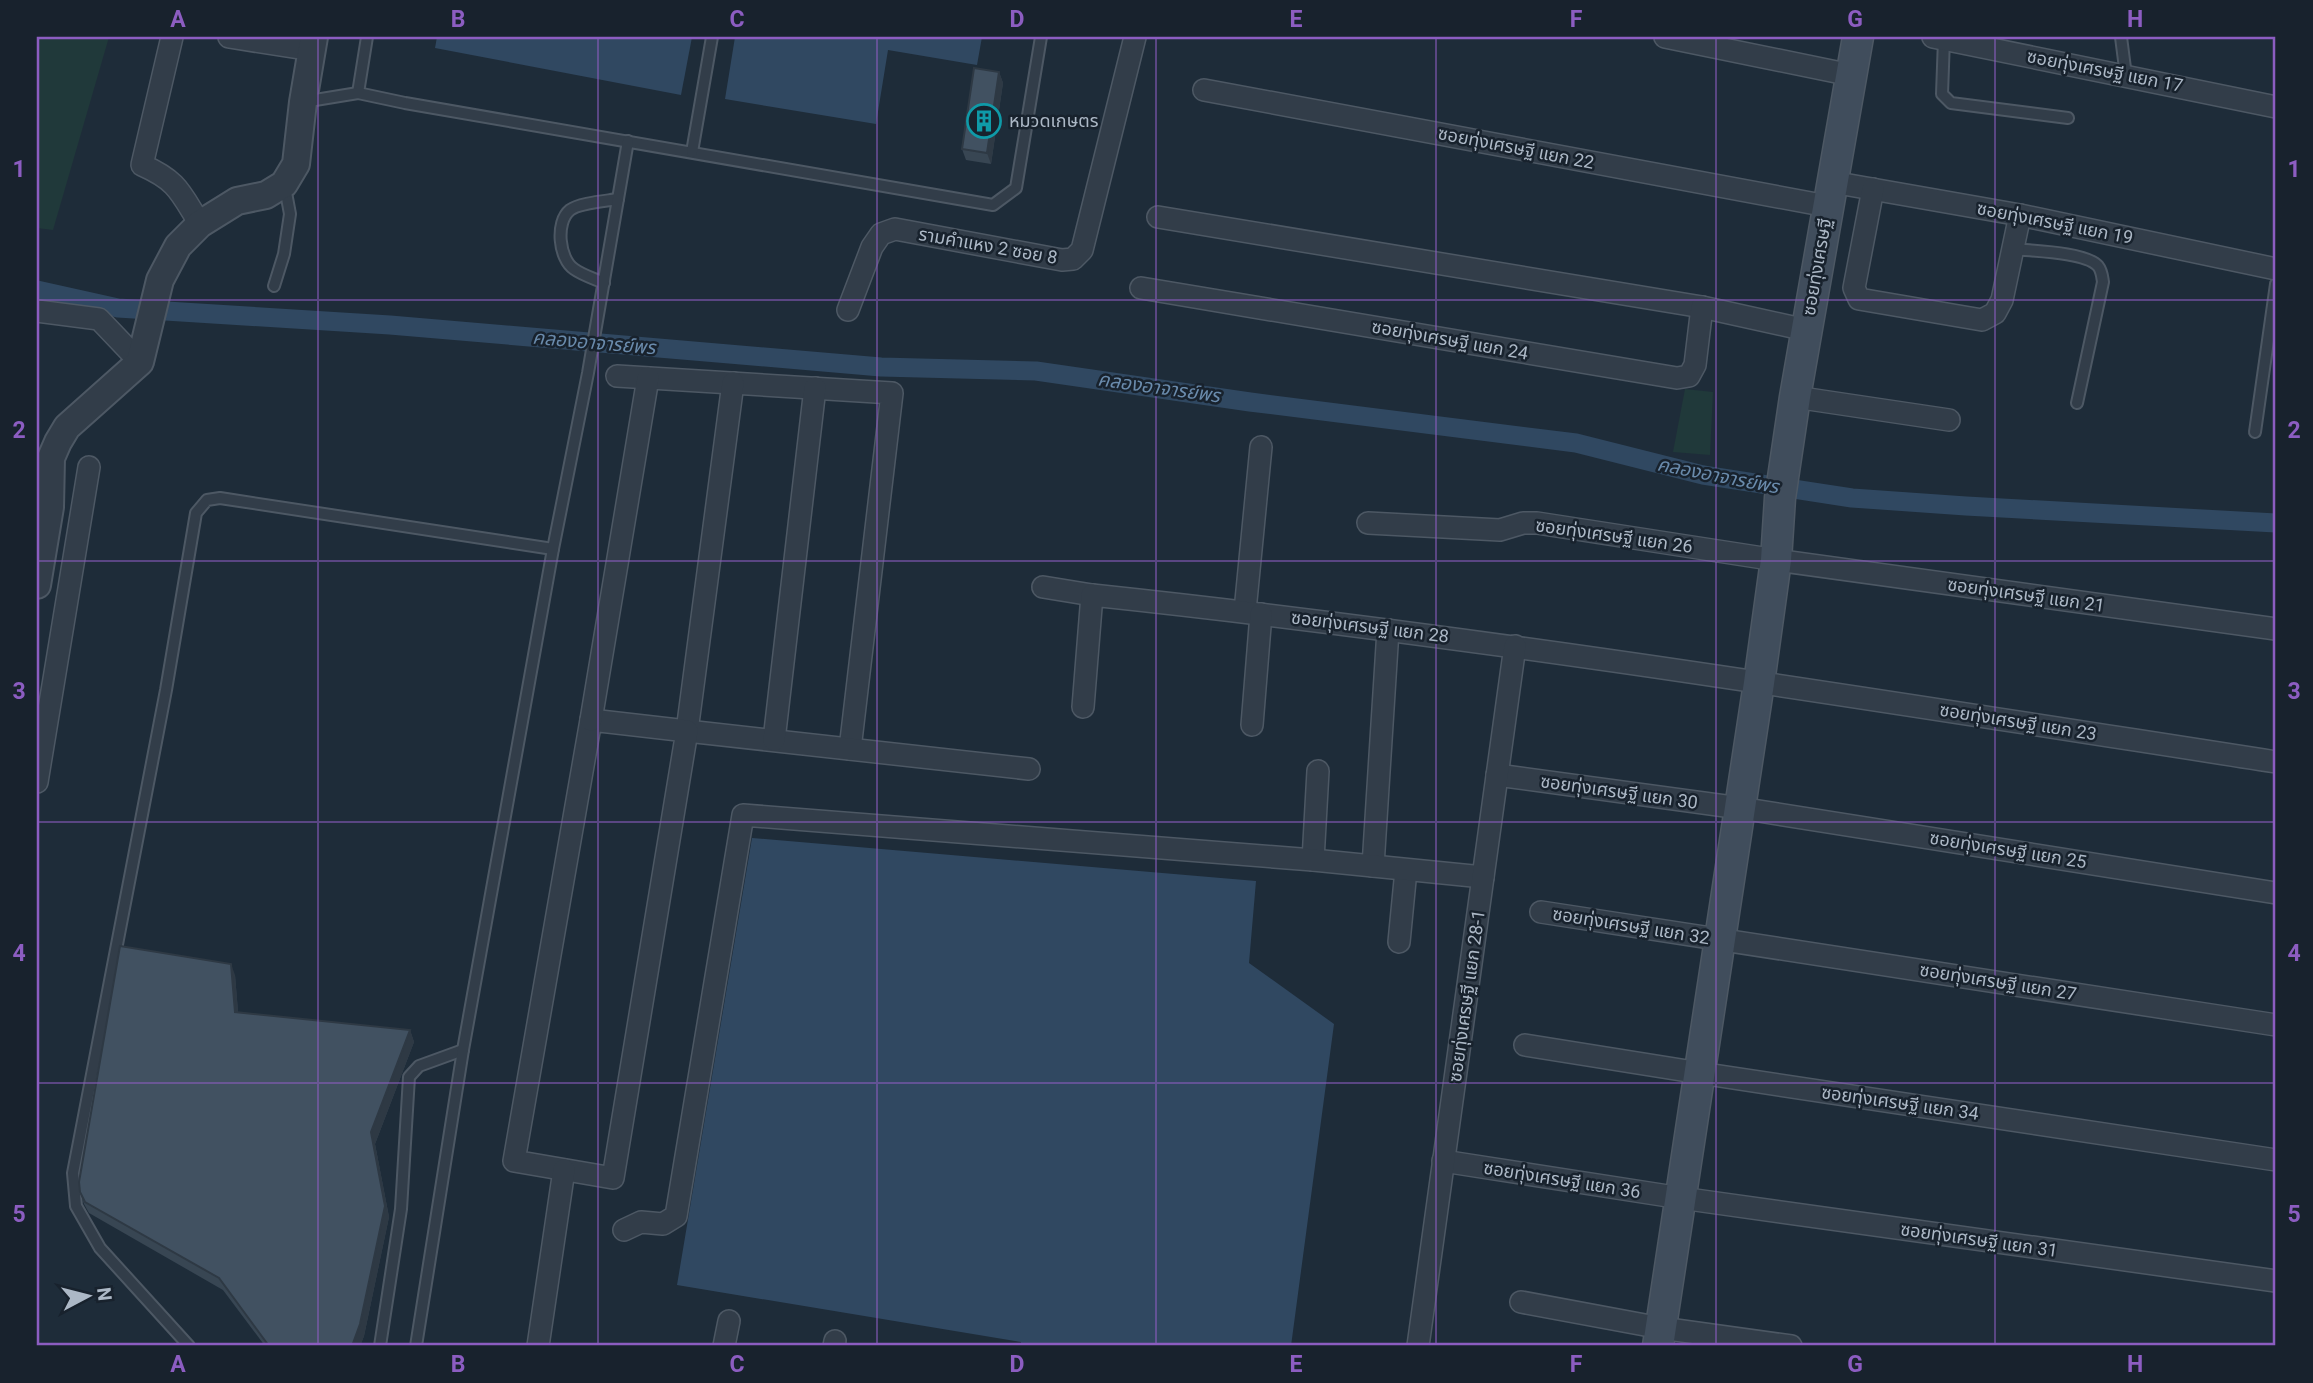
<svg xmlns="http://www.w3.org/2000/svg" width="2313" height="1383" font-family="Roboto,'Noto Sans Thai',sans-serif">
	<rect width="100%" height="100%" fill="#1e2c39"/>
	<g fill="#20393a">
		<path d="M 37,37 L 109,37 L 53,230 L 37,228 Z"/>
		<path d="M 1685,389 L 1713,392 L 1710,455 L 1673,452 Z"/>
	</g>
	<g fill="#304861">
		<path d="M 437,37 L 692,37 L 681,95 L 435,48 Z"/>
		<path d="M 735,37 L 982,37 L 977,65 L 888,50 L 876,124 L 725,99 Z"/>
		<path d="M 752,838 L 1256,881 L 1249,963 L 1334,1024 L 1291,1346 L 1021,1346 L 1021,1342 L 677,1285 Z"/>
	</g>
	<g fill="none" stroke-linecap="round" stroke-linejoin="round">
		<path stroke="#304861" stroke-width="19" d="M 37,290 L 118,308 L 390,325 L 881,367 L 1036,371 L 1250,402 L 1576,443 L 1703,475 L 1852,498 L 1966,506 L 2276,523"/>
		<g stroke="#4d5864" stroke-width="14">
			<g id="service">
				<path d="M 2121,37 L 2126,76"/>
				<path d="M 1944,39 L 1942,94 L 1951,103 L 2068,118"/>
				<path d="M 358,93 L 367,37"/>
				<path d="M 303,102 L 358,93 L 405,103 L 993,205 L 1016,188 L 1041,37"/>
				<path d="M 692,152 L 712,37"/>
				<path d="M 2012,249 C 2032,251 2086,252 2098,266 C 2102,271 2102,276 2103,282 L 2077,403"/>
				<path d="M 604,283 C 595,279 582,275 574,269 C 559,259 555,222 570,210 C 579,203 606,201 618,199"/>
				<path d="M 274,286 L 284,254 L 290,214 L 285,187"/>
				<path d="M 2255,432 L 2276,284"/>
				<path d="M 189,1346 L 100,1248 L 76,1206 L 73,1173 L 166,690 L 196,513 L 207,500 L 220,498 L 553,549"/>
				<path d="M 380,1346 L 401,1209 L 409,1077 L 419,1066 L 463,1050"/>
				<path d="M 416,1346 L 463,1050 L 553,549 L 588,373 L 628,141"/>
			</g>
		</g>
		<g stroke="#4d5864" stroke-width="24">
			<g id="minor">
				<path d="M 172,37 L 142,165 C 178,181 180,192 200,224"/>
				<path d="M 229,37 L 312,50"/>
				<path d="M 1665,37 L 1851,75"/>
				<path d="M 1933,37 L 2276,107"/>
				<path d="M 1204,90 L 1827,206"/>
				<path d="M 1832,182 L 2020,215 L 2276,269"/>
				<path d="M 1873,189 L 1854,288 L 1859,299 L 1982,320 L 1995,313 L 2002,300 L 2020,215"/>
				<path d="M 1158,217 L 1702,307 L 1806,330"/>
				<path d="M 1141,288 L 1677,378 L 1689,376 L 1695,365 L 1702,307"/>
				<path d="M 848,310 L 872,247 L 881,234 L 895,229 L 1062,260 L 1073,259 L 1082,250 L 1135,37"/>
				<path d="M 37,311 L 99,319 L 140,362"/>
				<path d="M 617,376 L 892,393 L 850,749"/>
				<path d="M 733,383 L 687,731 L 1029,769"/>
				<path d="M 1795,397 L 1949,420"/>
				<path d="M 1368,523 L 1500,530 L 1523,523 L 1537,523 L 1776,560 L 2276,629"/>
				<path d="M 1043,587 L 1092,595"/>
				<path d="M 1245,611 L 1261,447"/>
				<path d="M 1083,707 L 1092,595 C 1488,637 1882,701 2276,762"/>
				<path d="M 591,720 L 687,731 L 613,1178 L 514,1161 Z"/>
				<path d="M 591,720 L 648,378"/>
				<path d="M 1252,725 L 1261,614"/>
				<path d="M 774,740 L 815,388"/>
				<path d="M 1497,775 L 1740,808 L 2276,893"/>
				<path d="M 37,782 L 89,467"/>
				<path d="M 1313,860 L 1318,771"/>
				<path d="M 1373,866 L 1388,630"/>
				<path d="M 1541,912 L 2276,1025"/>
				<path d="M 1399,942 L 1406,870"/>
				<path d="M 1525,1045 L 1700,1073 L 2276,1160"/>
				<path d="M 1443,1161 L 1681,1198 L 2276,1281"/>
				<path d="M 624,1230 L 641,1222 L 663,1224 L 676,1216 L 743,815 L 1313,860 L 1483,877"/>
				<path d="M 1521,1302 L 1661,1328 L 1791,1346"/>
				<path d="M 538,1346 L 564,1170"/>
				<path d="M 724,1346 L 729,1321"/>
				<path d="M 834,1346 L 835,1341"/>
				<path d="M 1418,1346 L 1515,646"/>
			</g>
		</g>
		<g stroke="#4d5864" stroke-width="30">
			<path id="tertiary" d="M 37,585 L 50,507 L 51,458 L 58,442 L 67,427 L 140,362 L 160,280 L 178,246 L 200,224 L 237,201 L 266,195 L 284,184 L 296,164 L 303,102 L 314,37"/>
		</g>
		<g stroke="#4d5864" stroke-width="33">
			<path id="secondary" d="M 1658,1346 L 1759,683 L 1776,560 L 1780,498 L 1795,397 L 1858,37"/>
		</g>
		<use href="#service" stroke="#323d49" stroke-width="10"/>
		<use href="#minor" stroke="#323d49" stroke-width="21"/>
		<use href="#tertiary" stroke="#323d49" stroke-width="26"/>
		<use href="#secondary" stroke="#404d5c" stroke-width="30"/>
	</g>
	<g fill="#384653">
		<path d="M 999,72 L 1003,83 L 991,164 L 966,160 L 962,149 Z"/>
		<path d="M 235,975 L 238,1012 L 410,1030 L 414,1042 L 375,1144 L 389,1217 L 364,1336 L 360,1346 L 265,1346 L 223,1290 L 89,1213 L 84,1204 L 80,1192 Z"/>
	</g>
	<g fill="#2e3944">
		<path d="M 999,72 L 1003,83 L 991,164 L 987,153 Z"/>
		<path d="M 231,964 L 235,975 L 239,1023 L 235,1012 Z"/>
		<path d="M 410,1030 L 414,1042 L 375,1144 L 389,1217 L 364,1336 L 360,1346 L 352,1346 L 371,1132 Z"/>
	</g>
	<g fill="#415161" stroke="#2e3944" stroke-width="2">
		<path d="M 974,68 L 999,72 L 987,153 L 962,149 Z"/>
		<path d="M 120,946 L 231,964 L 235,1012 L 410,1030 L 371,1132 L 385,1206 L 360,1324 L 352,1346 L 269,1346 L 219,1278 L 85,1202 L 80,1192 L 79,1182 Z"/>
	</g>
	<path fill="none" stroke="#8c5dc1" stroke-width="2" stroke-opacity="0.55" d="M 318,37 L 318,1346M 598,37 L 598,1346M 877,37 L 877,1346M 1156,37 L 1156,1346M 1436,37 L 1436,1346M 1716,37 L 1716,1346M 1995,37 L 1995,1346M 37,300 L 2276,300M 37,561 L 2276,561M 37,822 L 2276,822M 37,1083 L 2276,1083"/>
	<defs>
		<g id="building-ring" transform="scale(1.75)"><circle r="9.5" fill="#18222d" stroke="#0f9aa8" stroke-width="1.5"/><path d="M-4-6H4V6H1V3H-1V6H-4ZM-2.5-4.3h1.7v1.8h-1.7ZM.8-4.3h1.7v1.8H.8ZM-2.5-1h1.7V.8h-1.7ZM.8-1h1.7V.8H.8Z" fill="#0f9aa8"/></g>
	</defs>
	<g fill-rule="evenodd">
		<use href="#building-ring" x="984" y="121"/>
	</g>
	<g text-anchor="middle" stroke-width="5" stroke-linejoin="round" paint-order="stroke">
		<g font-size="18" fill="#acb8c6" stroke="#18222d">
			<text transform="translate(2105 71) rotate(11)" y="6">ซอยทุ่งเศรษฐี แยก 17</text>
			<text transform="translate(1516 148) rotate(11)" y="6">ซอยทุ่งเศรษฐี แยก 22</text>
			<text transform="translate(2055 223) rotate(11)" y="6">ซอยทุ่งเศรษฐี แยก 19</text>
			<text transform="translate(988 246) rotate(10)" y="6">รามคำแหง 2 ซอย 8</text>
			<text transform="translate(1817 267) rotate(-80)" y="6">ซอยทุ่งเศรษฐี</text>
			<text transform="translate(1450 340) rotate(10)" y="6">ซอยทุ่งเศรษฐี แยก 24</text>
			<text transform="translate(1614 536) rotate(8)" y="6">ซอยทุ่งเศรษฐี แยก 26</text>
			<text transform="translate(2026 595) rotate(8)" y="6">ซอยทุ่งเศรษฐี แยก 21</text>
			<text transform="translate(1370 627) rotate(7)" y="6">ซอยทุ่งเศรษฐี แยก 28</text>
			<text transform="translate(2018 722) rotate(9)" y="6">ซอยทุ่งเศรษฐี แยก 23</text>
			<text transform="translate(1619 792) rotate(8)" y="6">ซอยทุ่งเศรษฐี แยก 30</text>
			<text transform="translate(2008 850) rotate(9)" y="6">ซอยทุ่งเศรษฐี แยก 25</text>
			<text transform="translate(1631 926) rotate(9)" y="6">ซอยทุ่งเศรษฐี แยก 32</text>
			<text transform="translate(1998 982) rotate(9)" y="6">ซอยทุ่งเศรษฐี แยก 27</text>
			<text transform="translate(1467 996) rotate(-82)" y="6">ซอยทุ่งเศรษฐี แยก 28-1</text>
			<text transform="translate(1900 1103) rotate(8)" y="6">ซอยทุ่งเศรษฐี แยก 34</text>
			<text transform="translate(1562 1180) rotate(9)" y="6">ซอยทุ่งเศรษฐี แยก 36</text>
			<text transform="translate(1979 1240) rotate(8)" y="6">ซอยทุ่งเศรษฐี แยก 31</text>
		</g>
		<g font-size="18" fill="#acb8c6" stroke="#18222d" text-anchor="start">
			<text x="1009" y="127">หมวดเกษตร</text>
		</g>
		<g font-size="19" font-style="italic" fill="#6a8bac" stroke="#18222d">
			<text transform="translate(594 342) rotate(5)" y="7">คลองอาจารย์พร</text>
			<text transform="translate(1159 387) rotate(8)" y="7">คลองอาจารย์พร</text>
			<text transform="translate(1718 475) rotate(11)" y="7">คลองอาจารย์พร</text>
		</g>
	</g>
	<rect width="2313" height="1383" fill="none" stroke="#18222d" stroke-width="77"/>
	<g transform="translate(88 1296) rotate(83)" stroke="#18222d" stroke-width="5" paint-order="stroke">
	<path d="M0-5L12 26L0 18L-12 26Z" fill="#acb8c6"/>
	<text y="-10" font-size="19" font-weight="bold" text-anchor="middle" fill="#acb8c6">N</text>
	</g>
	<rect x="38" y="38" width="2236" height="1306" fill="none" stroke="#8c5dc1" stroke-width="2.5"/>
	<g font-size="23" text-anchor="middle" font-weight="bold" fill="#8c5dc1">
		<text x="178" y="27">A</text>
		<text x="458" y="27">B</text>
		<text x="737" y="27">C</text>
		<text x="1017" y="27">D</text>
		<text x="1296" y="27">E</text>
		<text x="1576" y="27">F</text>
		<text x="1855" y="27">G</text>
		<text x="2135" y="27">H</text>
		<text x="19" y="177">1</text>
		<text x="2294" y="177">1</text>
		<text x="19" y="438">2</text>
		<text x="2294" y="438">2</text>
		<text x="19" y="699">3</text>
		<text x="2294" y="699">3</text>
		<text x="19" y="961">4</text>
		<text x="2294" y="961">4</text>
		<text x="19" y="1222">5</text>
		<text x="2294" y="1222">5</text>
		<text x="178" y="1372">A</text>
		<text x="458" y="1372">B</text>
		<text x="737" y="1372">C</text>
		<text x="1017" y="1372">D</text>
		<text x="1296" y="1372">E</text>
		<text x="1576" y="1372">F</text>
		<text x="1855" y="1372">G</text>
		<text x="2135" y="1372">H</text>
	</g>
</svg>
